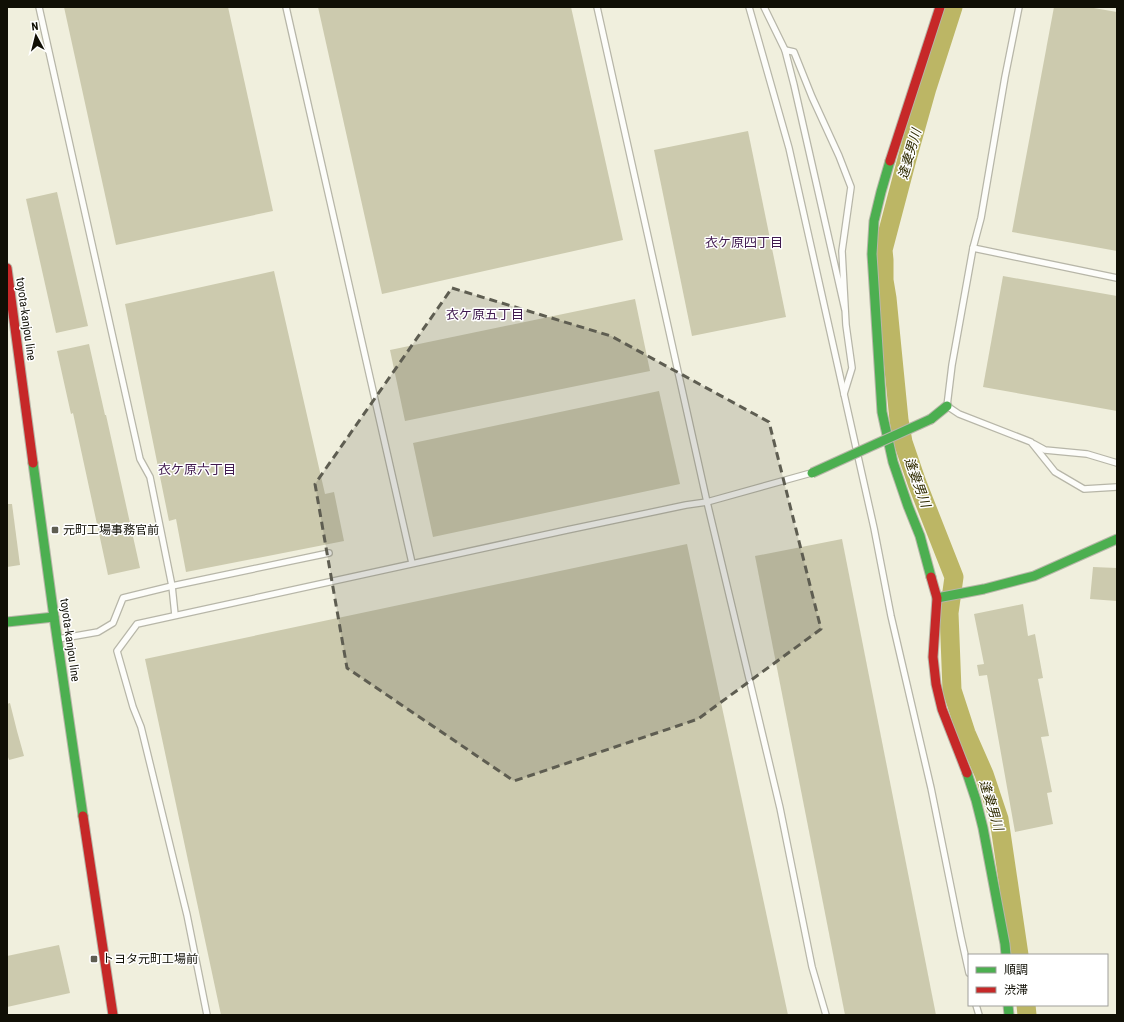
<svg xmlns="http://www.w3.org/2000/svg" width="1124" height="1022" font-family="'Roboto Condensed','Noto Sans JP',sans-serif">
	<rect width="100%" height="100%" fill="#f0efdd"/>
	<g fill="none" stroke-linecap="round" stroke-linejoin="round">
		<g stroke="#bcb665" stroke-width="19">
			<path d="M 953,7 L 927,88 L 907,159 L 883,250 L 884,260 L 884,280 L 887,298 L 899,420 L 903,442 L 917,483 L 954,577 L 949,613 L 952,690 L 966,733 L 984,774 L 999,819 L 1019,955"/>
			<path d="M 1026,1005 L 1027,1015"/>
		</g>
	</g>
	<g fill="#cccaae">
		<path d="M 64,7 L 228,7 L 273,211 L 116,245 Z"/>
		<path d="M 318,7 L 571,7 L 623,240 L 382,294 Z"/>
		<path d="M 1054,7 L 1088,7 L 1117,12 L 1117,251 L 1012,232 Z"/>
		<path d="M 748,131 L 786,317 L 692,336 L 654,150 Z"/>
		<path d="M 57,192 L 88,326 L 56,333 L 26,199 Z"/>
		<path d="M 274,271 L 325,494 L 334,492 L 344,541 L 186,572 L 176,519 L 169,521 L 125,304 Z"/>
		<path d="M 1003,276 L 1117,296 L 1117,411 L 983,387 Z"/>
		<path d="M 635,299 L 650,371 L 405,421 L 390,350 Z"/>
		<path d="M 89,344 L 105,415 L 106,415 L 140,568 L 108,575 L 73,413 L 71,414 L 57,351 Z"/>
		<path d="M 659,391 L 680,484 L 433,537 L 413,443 Z"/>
		<path d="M 7,504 L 12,504 L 20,565 L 7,567 Z"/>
		<path d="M 842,539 L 936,1015 L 845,1015 L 755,556 Z"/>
		<path d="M 687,544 L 788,1015 L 221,1015 L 145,659 Z"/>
		<path d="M 1093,567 L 1117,568 L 1117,601 L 1090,599 Z"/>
		<path d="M 1023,604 L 1028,636 L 1035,634 L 1043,678 L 1038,679 L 1049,736 L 1041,737 L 1052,792 L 1047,793 L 1053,824 L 1015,832 L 987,675 L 979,676 L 977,665 L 984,664 L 974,614 Z"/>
		<path d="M 10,703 L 17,731 L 24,756 L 9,760 L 7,754 L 7,704 Z"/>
		<path d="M 59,945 L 70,993 L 7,1007 L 7,956 Z"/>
	</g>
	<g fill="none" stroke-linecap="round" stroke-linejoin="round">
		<g stroke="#b7b6a8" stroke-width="8">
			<g id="lane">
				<path d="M 39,7 L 140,459 L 150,477 L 172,586 L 175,615"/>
				<path d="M 286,7 L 412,563"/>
				<path d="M 597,7 L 707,502 L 780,808 L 812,967 L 826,1015"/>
				<path d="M 749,7 L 789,148 L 874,528 L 891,616 L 931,788 L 961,937 L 969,973"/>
				<path d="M 764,7 L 785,50"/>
				<path d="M 1019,7 L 1005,77 L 981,218 L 973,248 L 952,365 L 947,406 L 959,414 L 1031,442 L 1055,472 L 1084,489 L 1117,487"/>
				<path d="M 973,248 L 1117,278"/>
				<path d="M 844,394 L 852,368 L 846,325 L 842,251 L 851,187 L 839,156 L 812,97 L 794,52 L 785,50 L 794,85 L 845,310"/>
				<path d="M 1034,444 L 1045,450 L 1087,454 L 1117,463"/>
				<path d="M 58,639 L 98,632 L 113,623 L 123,598 L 172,586 L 329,553"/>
				<path d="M 976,1005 L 979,1015"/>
				<path d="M 207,1015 L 187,915 L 141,727 L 133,707 L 117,651 L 137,624 L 567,530 L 686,505 L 707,502 L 811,473"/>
			</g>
		</g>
		<g stroke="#b7b6a8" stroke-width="11">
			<g id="fast">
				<path d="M 890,161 L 881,192 L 874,221 L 872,254 L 882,412 L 893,462 L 908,506 L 920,536 L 931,577"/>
				<path d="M 931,419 L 947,406"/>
				<path d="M 33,463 L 54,617 L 83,816"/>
				<path d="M 937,598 L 984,589 L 1034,576 L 1117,539"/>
				<path d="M 7,622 L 54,617"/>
				<path d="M 967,773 L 976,800 L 983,828 L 1005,944 L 1006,955"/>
				<path d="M 1008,1005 L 1009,1015"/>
			</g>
		</g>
		<g stroke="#b7b6a8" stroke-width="11">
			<g id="jam">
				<path d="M 890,161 L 940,7"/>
				<path d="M 7,268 L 33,463"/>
				<path d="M 931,577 L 937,598 L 933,657 L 936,684 L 942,709 L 967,773"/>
				<path d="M 83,816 L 113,1015"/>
			</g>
		</g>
		<use href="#lane" stroke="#fdfdfa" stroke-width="5.5"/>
		<use href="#fast" stroke="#4caf50" stroke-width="9"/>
		<use href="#jam" stroke="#c62828" stroke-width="9"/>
		<g stroke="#b7b6a8" stroke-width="11" stroke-linecap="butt">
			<path id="fast-bridge" d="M 812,473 L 931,419"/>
		</g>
		<use href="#fast-bridge" stroke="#4caf50" stroke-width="9"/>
	</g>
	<path fill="#5e5d51" fill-opacity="0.2" stroke="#5e5d51" stroke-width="3" stroke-dasharray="8 5" stroke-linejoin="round" d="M 452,288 L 611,336 L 769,422 L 821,629 L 698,719 L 514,781 L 347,668 L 315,484 Z"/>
	<g fill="#5e5d51" stroke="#fff" stroke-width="1.5">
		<rect x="51" y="526" width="8" height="8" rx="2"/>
		<rect x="90" y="955" width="8" height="8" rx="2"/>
	</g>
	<g text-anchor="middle" stroke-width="3" stroke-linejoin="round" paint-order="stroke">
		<g font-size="12" fill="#100f05" stroke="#fff">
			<text transform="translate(26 319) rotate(82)" y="4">toyota-kanjou line</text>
			<text transform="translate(70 640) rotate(82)" y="4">toyota-kanjou line</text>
		</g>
		<g font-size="12" fill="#100f05" stroke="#fff" text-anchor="start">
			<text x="63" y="534">元町工場事務官前</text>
			<text x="102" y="963">トヨタ元町工場前</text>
		</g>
		<g font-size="13" font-style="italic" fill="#302c00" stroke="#fff">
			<text transform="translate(909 154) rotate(-74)" y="5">逢妻男川</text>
			<text transform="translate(918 482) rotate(70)" y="5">逢妻男川</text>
			<text transform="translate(992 805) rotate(73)" y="5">逢妻男川</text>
		</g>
		<g font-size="13" fill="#401a4f" stroke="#fff">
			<text x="744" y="247">衣ケ原四丁目</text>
			<text x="485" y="319">衣ケ原五丁目</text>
			<text x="197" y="474">衣ケ原六丁目</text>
		</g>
	</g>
	<rect width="1124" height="1022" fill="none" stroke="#100f05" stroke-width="16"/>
	<rect x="968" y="954" width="140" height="52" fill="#ffffff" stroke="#9f9f9b"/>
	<rect x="976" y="967" width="20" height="6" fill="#4caf50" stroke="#9f9f9b"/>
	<text x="1004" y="974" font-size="12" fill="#100f05">順調</text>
	<rect x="976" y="987" width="20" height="6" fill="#c62828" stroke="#9f9f9b"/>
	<text x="1004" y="994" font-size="12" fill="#100f05">渋滞</text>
	<g transform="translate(36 36) rotate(353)" stroke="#ffffff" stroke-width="3" paint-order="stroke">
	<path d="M0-3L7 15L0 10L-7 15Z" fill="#100f05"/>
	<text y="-6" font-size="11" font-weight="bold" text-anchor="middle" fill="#100f05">N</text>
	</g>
</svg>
